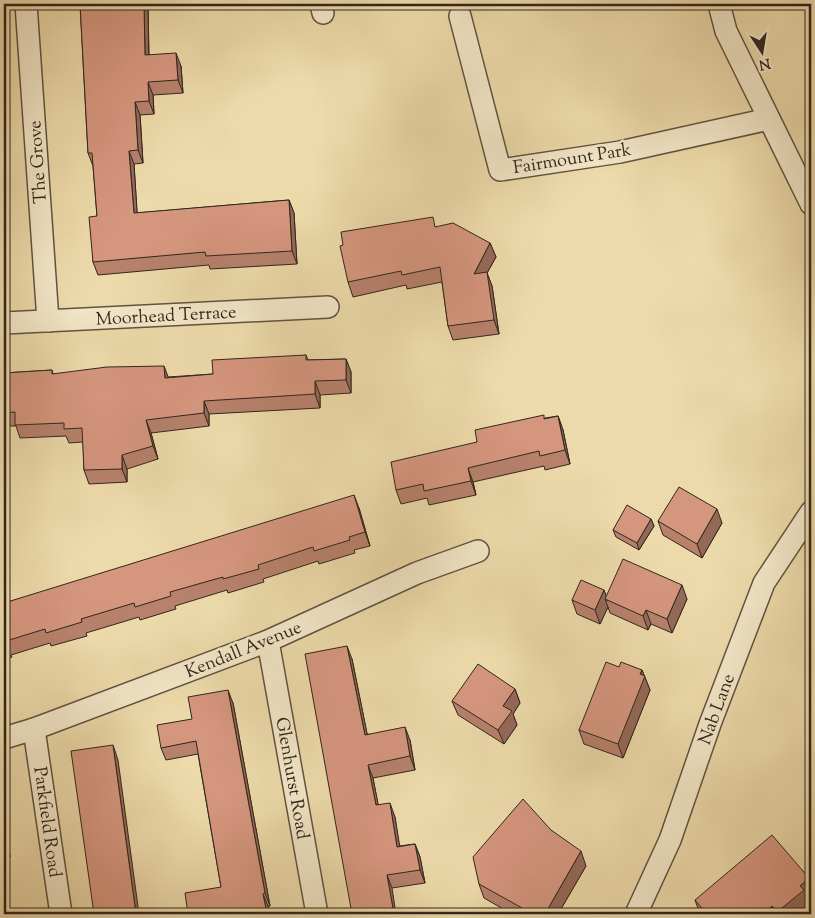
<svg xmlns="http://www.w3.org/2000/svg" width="815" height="918" font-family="'Sorts Mill Goudy',serif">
	<rect width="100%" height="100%" fill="#eddaaa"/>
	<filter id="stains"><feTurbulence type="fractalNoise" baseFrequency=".004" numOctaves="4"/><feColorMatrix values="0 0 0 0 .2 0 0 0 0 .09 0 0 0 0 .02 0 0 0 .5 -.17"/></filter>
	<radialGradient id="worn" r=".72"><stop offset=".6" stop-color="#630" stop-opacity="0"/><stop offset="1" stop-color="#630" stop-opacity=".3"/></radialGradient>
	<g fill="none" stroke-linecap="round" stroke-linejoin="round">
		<g stroke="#5f5341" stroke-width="24">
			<g id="minor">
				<path d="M 26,4 L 48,321"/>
				<path d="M 321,4 L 323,13"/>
				<path d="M 719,4 L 726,31 L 811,204"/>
				<path d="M 460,16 L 500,170 L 620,152 L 769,119"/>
				<path d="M 4,323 L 328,307"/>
				<path d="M 268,641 L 317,914"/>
				<path d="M 34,729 L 61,914"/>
				<path d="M 4,738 L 34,729 L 268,641 L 417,573 L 478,551"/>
				<path d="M 636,914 L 670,840 L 710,724 L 764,583 L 811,512"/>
			</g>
		</g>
		<use href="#minor" stroke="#f3e7c8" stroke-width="21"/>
	</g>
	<g fill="#b7816c" stroke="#30261e">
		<path d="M 80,4 L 167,4 L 148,5 L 149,55 L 181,66 L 183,93 L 153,95 L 154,114 L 140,115 L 143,163 L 134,164 L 137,213 L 289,200 L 294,213 L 297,264 L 210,269 L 209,265 L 98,275 L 93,262 L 97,216 L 93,166 L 88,153 Z"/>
		<path d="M 436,227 L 490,243 L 496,257 L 487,273 L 492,286 L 499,334 L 453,340 L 448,326 L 442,282 L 407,289 L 406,285 L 353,297 L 348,282 Z"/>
		<path d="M 306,355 L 308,360 L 346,359 L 351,372 L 351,393 L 320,395 L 320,408 L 209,414 L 209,426 L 151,433 L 158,459 L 127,469 L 127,482 L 89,484 L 84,470 L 83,442 L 69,443 L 66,436 L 20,438 L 16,426 L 4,426 L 4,373 L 52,370 L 53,374 L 168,377 L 213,374 Z"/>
		<path d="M 558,416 L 563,430 L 570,464 L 545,470 L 544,466 L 473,482 L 476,495 L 429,505 L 427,498 L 401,504 L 396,490 L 477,442 L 545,418 Z"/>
		<path d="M 359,508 L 370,546 L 354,550 L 355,553 L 319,564 L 318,561 L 263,579 L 264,582 L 228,593 L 227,590 L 175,606 L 176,609 L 140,620 L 139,617 L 86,633 L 87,636 L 51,646 L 50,643 L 11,655 L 12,657 L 4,660 L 4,603 Z"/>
		<path d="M 651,519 L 654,526 L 639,550 L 616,537 L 613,530 Z"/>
		<path d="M 658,521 L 722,523 L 702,558 L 663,535 Z"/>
		<path d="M 604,590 L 606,596 L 687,599 L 672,633 L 651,624 L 648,630 L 610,613 L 608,607 L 600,624 L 577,614 L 572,600 Z"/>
		<path d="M 352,659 L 367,734 L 410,740 L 415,770 L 373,778 L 378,805 L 395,817 L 399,846 L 415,844 L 420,857 L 425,883 L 392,888 L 352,914 Z"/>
		<path d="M 619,667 L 642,670 L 650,690 L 623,758 L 584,744 L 579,730 Z"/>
		<path d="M 515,689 L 520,703 L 513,714 L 517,725 L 504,744 L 458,715 L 452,701 Z"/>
		<path d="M 233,703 L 270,906 L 268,906 L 269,914 L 188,914 L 221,887 L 198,754 L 166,760 L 161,748 L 192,719 Z"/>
		<path d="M 4,809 L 10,857 L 7,857 L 7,860 L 4,861 Z"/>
		<path d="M 551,830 L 586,866 L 558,914 L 512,914 L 484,898 L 479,884 Z"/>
		<path d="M 809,878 L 811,886 L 811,903 L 809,905 L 811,910 L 807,914 L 700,914 L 695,900 Z"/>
	</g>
	<g fill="#956958" stroke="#30261e">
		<path d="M 144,4 L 148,4 L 148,5 L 149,68 L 145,55 Z"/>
		<path d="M 176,53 L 181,66 L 183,93 L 178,80 Z"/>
		<path d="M 148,82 L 153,95 L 154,114 L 149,101 Z"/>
		<path d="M 135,102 L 140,115 L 143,163 L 138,150 Z"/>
		<path d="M 129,151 L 134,164 L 138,226 L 134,213 Z"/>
		<path d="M 289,200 L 294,213 L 297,264 L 292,251 Z"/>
		<path d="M 490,243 L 496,257 L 487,273 L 492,286 L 499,334 L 494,320 L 474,274 Z"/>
		<path d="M 346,359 L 351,372 L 351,393 L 346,380 Z"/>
		<path d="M 164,366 L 169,379 L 165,378 Z"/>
		<path d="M 315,381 L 320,395 L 320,408 L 315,394 Z"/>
		<path d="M 204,401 L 209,414 L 209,426 L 204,413 Z"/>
		<path d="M 558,416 L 563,430 L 570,464 L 565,450 Z"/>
		<path d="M 146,420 L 151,433 L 158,459 L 153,446 Z"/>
		<path d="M 122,455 L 127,469 L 127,482 L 122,469 Z"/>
		<path d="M 468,468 L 473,482 L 476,495 L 471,481 Z"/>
		<path d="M 354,495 L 359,508 L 370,546 L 365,532 Z"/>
		<path d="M 717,509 L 722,523 L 702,558 L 697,544 Z"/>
		<path d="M 651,519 L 654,526 L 639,550 L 637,543 Z"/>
		<path d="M 682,585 L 687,599 L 672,633 L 667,619 Z"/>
		<path d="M 604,590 L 608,601 L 605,599 L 608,607 L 600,624 L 595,610 Z"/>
		<path d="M 646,610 L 651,624 L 648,630 L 643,616 Z"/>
		<path d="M 347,646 L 352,659 L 370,748 L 365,735 Z"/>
		<path d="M 642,670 L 650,690 L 623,758 L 618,744 Z"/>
		<path d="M 515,689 L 520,703 L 513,714 L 517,725 L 504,744 L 498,730 L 503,706 Z"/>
		<path d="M 228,690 L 233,703 L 270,906 L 265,893 Z"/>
		<path d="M 405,727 L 410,740 L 415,770 L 410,756 Z"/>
		<path d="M 113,745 L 118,760 L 139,914 L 136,914 Z"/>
		<path d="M 368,765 L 373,778 L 381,819 L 376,805 Z"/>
		<path d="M 390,803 L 395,817 L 402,860 L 397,847 Z"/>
		<path d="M 4,809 L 10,857 L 5,843 L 4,835 Z"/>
		<path d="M 415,844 L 420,857 L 425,883 L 420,870 Z"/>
		<path d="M 581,851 L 586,866 L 558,914 L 545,914 Z"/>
		<path d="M 387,875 L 392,888 L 396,914 L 394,914 Z"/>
		<path d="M 809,878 L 811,886 L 811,903 L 809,905 L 811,910 L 807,914 L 778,914 L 777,912 L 800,886 Z"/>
		<path d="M 263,894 L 268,906 L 269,914 L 267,914 Z"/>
		<path d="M 772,906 L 775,914 L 763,914 Z"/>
		<path d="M 532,908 L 534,914 L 531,914 Z"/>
	</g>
	<g fill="#d5967e" stroke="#30261e">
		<path d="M 80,4 L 144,4 L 145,55 L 176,53 L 178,80 L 148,82 L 149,101 L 135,102 L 138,150 L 129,151 L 134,213 L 289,200 L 292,251 L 206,256 L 205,252 L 93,262 L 89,217 L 97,216 L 92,153 L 88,153 Z"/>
		<path d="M 433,217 L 435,227 L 453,223 L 490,243 L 474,274 L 487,272 L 494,320 L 448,326 L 440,267 L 402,275 L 401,271 L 348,282 L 340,246 L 343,245 L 341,232 Z"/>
		<path d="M 306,355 L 306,360 L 346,359 L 346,380 L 315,381 L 315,394 L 204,401 L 204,413 L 146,420 L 153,446 L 122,455 L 122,469 L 84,470 L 82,428 L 64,429 L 64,423 L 15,425 L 15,412 L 4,413 L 4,373 L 52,370 L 52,374 L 107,367 L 164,366 L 165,378 L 213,374 L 212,360 Z"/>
		<path d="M 544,415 L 544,419 L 558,416 L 565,450 L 540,456 L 539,451 L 468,468 L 471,481 L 424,491 L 423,484 L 396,490 L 391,462 L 477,442 L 475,430 Z"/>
		<path d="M 679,487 L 717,509 L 697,544 L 658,521 Z"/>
		<path d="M 354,495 L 365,532 L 349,537 L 350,540 L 314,551 L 313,547 L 258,565 L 259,569 L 223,579 L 223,577 L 170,592 L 171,596 L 135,607 L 134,603 L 81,619 L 82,622 L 46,633 L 45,629 L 6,641 L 7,644 L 4,645 L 4,603 Z"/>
		<path d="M 627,505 L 651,519 L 637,543 L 613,530 Z"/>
		<path d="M 623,559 L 682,585 L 667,619 L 646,610 L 643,616 L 605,599 Z"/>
		<path d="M 581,580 L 604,590 L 595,610 L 572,600 Z"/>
		<path d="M 347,646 L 365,735 L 405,727 L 410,756 L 368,765 L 376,805 L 390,803 L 397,847 L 415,844 L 420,870 L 387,875 L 394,914 L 352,914 L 305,654 Z"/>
		<path d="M 606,662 L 619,667 L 621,662 L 642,670 L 640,674 L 645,676 L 618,744 L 579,730 Z"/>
		<path d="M 478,664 L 515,689 L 503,706 L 512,711 L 498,730 L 452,701 Z"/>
		<path d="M 228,690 L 265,893 L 263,894 L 267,914 L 188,914 L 185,893 L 221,887 L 196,741 L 161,748 L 157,725 L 192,719 L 188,697 Z"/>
		<path d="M 113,745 L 136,914 L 94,914 L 71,751 Z"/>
		<path d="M 523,799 L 551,830 L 581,851 L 545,914 L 532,908 L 531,913 L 479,884 L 473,857 Z"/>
		<path d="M 772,835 L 809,878 L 800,886 L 804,890 L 777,912 L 772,906 L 763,914 L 707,914 L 695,900 Z"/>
		<path d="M 4,911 L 9,911 L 10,914 L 4,914 Z"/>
	</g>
	<g text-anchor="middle" stroke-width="5" stroke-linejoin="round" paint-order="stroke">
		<g font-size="18" fill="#30261e" stroke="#f3e7c8">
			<text transform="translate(572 158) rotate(-9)" y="6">Fairmount Park</text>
			<text transform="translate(37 162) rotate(-94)" y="6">The Grove</text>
			<text transform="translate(166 315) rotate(-3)" y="6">Moorhead Terrace</text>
			<text transform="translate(243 649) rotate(-22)" y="6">Kendall Avenue</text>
			<text transform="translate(716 709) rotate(-70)" y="6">Nab Lane</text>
			<text transform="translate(293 778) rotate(80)" y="6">Glenhurst Road</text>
			<text transform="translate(48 822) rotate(82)" y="6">Parkfield Road</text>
		</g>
	</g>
	<rect width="815" height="918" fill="none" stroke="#eddaaa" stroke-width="20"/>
	<rect x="5" y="5" width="805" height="908" fill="none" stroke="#30261e" stroke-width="2.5"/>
	<rect x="10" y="10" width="795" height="898" fill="none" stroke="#30261e"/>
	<g transform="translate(762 52) rotate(168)" stroke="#f3e7c8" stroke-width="4" paint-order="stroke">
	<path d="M0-4L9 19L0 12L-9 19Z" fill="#30261e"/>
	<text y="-8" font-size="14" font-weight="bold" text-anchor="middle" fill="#30261e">N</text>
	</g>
	<rect width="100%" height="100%" filter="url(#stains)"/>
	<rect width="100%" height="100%" fill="url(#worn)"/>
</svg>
